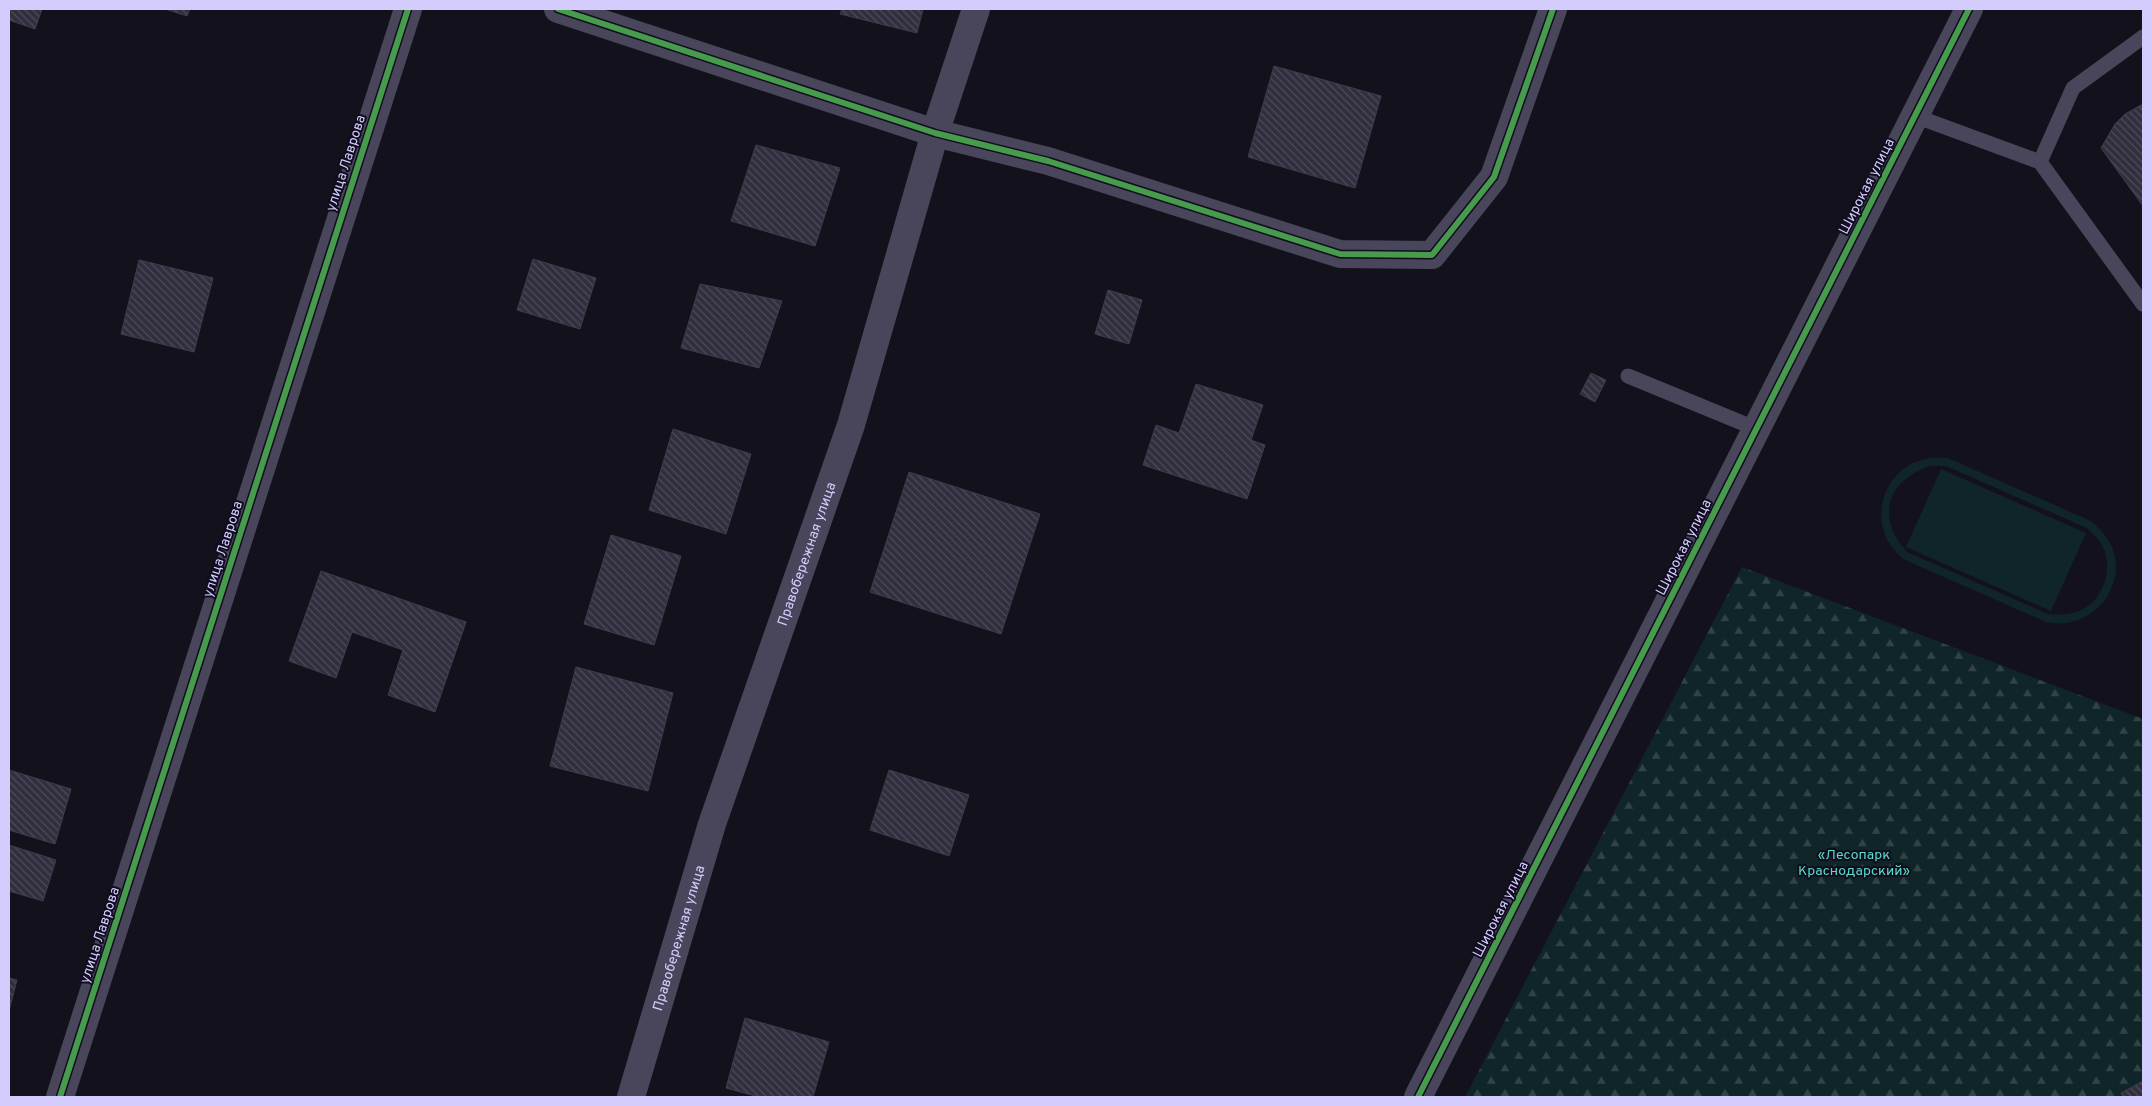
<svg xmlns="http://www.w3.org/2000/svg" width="2152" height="1106" font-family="Overpass,sans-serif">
	<defs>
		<pattern id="forest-firs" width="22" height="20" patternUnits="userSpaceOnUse" patternTransform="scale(1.25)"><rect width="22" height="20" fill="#102527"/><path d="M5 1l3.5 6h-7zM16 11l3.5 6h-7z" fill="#324347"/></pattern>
		<pattern id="building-back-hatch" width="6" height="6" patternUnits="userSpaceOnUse" patternTransform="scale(1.25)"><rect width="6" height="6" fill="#312e3d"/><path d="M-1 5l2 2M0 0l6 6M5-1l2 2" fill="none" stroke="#4e4b5a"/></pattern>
	</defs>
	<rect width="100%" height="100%" fill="#13111b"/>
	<g fill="#102527" fill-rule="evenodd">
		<path d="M 1929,458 L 1948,458 L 2091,521 C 2099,528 2106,535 2111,545 C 2127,579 2102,619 2065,623 C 2059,624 2052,623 2046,622 L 1903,559 C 1899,554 1893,550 1890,544 C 1872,517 1883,480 1911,464 C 1916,461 1923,460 1929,458 ZM 1930,466 L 1946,466 L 2087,528 C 2093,534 2100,540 2104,549 C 2113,572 2102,602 2079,611 C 2069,615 2059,615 2048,614 L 1907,552 C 1876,518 1886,481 1930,466 Z"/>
		<path d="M 1941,469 L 2086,533 L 2051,611 L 1906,547 Z"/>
	</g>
	<path fill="url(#forest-firs)" d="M 1742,567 L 2143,719 L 2143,1097 L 1465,1097 Z"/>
	<g fill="url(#building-back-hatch)" stroke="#403b4f">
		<path d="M 9,9 L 42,9 L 35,29 L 9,20 Z"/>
		<path d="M 165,9 L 190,9 L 187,16 Z"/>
		<path d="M 842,9 L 923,9 L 917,33 L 840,14 Z"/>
		<path d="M 1274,66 L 1381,96 L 1355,188 L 1248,157 Z"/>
		<path d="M 2143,104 L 2143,206 L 2101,148 L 2115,124 L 2125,114 Z"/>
		<path d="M 756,145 L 840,168 L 815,246 L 731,221 Z"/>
		<path d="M 533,259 L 596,278 L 580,329 L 517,310 Z"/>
		<path d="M 139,260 L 213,278 L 194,352 L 121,334 Z"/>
		<path d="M 700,284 L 782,301 L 759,368 L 681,348 Z"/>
		<path d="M 1108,290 L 1142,300 L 1129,344 L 1095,334 Z"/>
		<path d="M 1591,373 L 1606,380 L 1595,402 L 1580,394 Z"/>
		<path d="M 1196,384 L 1263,405 L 1251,440 L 1265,445 L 1247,499 L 1143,465 L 1156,425 L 1179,433 Z"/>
		<path d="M 673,429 L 751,454 L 726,534 L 649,510 Z"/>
		<path d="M 909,472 L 1040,514 L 1001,634 L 870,592 Z"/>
		<path d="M 611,535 L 681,556 L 654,645 L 584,624 Z"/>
		<path d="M 321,571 L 466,622 L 435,712 L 388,695 L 403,650 L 352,632 L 336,678 L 289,661 Z"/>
		<path d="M 576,667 L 673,693 L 648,791 L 550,766 Z"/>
		<path d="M 9,770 L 71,789 L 55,844 L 9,830 Z"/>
		<path d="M 889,770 L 969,795 L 949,856 L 870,830 Z"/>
		<path d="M 9,845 L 56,860 L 43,901 L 9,891 Z"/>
		<path d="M 9,978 L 17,980 L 9,1011 Z"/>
		<path d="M 745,1018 L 829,1042 L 813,1097 L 759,1097 L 726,1088 Z"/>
		<path d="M 2143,1081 L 2143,1097 L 2123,1097 L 2121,1093 Z"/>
	</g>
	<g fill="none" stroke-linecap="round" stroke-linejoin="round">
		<g stroke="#49465c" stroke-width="15">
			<path d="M 1915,116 L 2040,162 L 2143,304"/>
			<path d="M 2040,162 L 2073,88 L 2143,37"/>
			<path d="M 1628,376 L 1757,429"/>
		</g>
		<g stroke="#49465c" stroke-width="28">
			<path d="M 558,9 L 935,133 L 1048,161 L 1340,254 L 1432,255 L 1494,177 L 1553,9"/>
			<path d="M 60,1097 L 408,9"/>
			<path id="s1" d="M 631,1097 L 712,824 L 851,425 L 935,133 L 976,9"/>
			<path d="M 1418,1097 L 1969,9"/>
		</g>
		<g stroke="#110d1f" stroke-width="9">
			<g id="cycleway">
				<path d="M 558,9 L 935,133 L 1048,161 L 1340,254 L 1432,255 L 1494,177 L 1553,9"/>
				<path d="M 60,1097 L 408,9"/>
				<path d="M 1418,1097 L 1969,9"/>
			</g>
		</g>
		<use href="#cycleway" stroke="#469c4c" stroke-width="6"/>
	</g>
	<g text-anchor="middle" stroke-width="4" stroke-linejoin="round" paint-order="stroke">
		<g font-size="14" fill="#d5ccfe" stroke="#110d1f">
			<text transform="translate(345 163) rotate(-72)" y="5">улица Лаврова</text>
			<text transform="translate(1866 186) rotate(-63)" y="5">Широкая улица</text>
			<text transform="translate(1683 547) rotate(-63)" y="5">Широкая улица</text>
			<text transform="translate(222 549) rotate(-72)" y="5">улица Лаврова</text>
			<text dy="5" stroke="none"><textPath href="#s1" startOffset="571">Правобережная улица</textPath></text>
			<text transform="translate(1500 909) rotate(-63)" y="5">Широкая улица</text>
			<text transform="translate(99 935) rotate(-72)" y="5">улица Лаврова</text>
			<text dy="5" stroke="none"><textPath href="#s1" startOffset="166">Правобережная улица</textPath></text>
		</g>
		<g font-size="14" fill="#5adcc5" stroke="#110d1f">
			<text x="1854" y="859">«Лесопарк<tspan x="1854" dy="16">Краснодарский»</tspan></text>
		</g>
	</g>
	<rect width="2152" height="1106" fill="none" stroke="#d5ccfe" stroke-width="20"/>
</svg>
